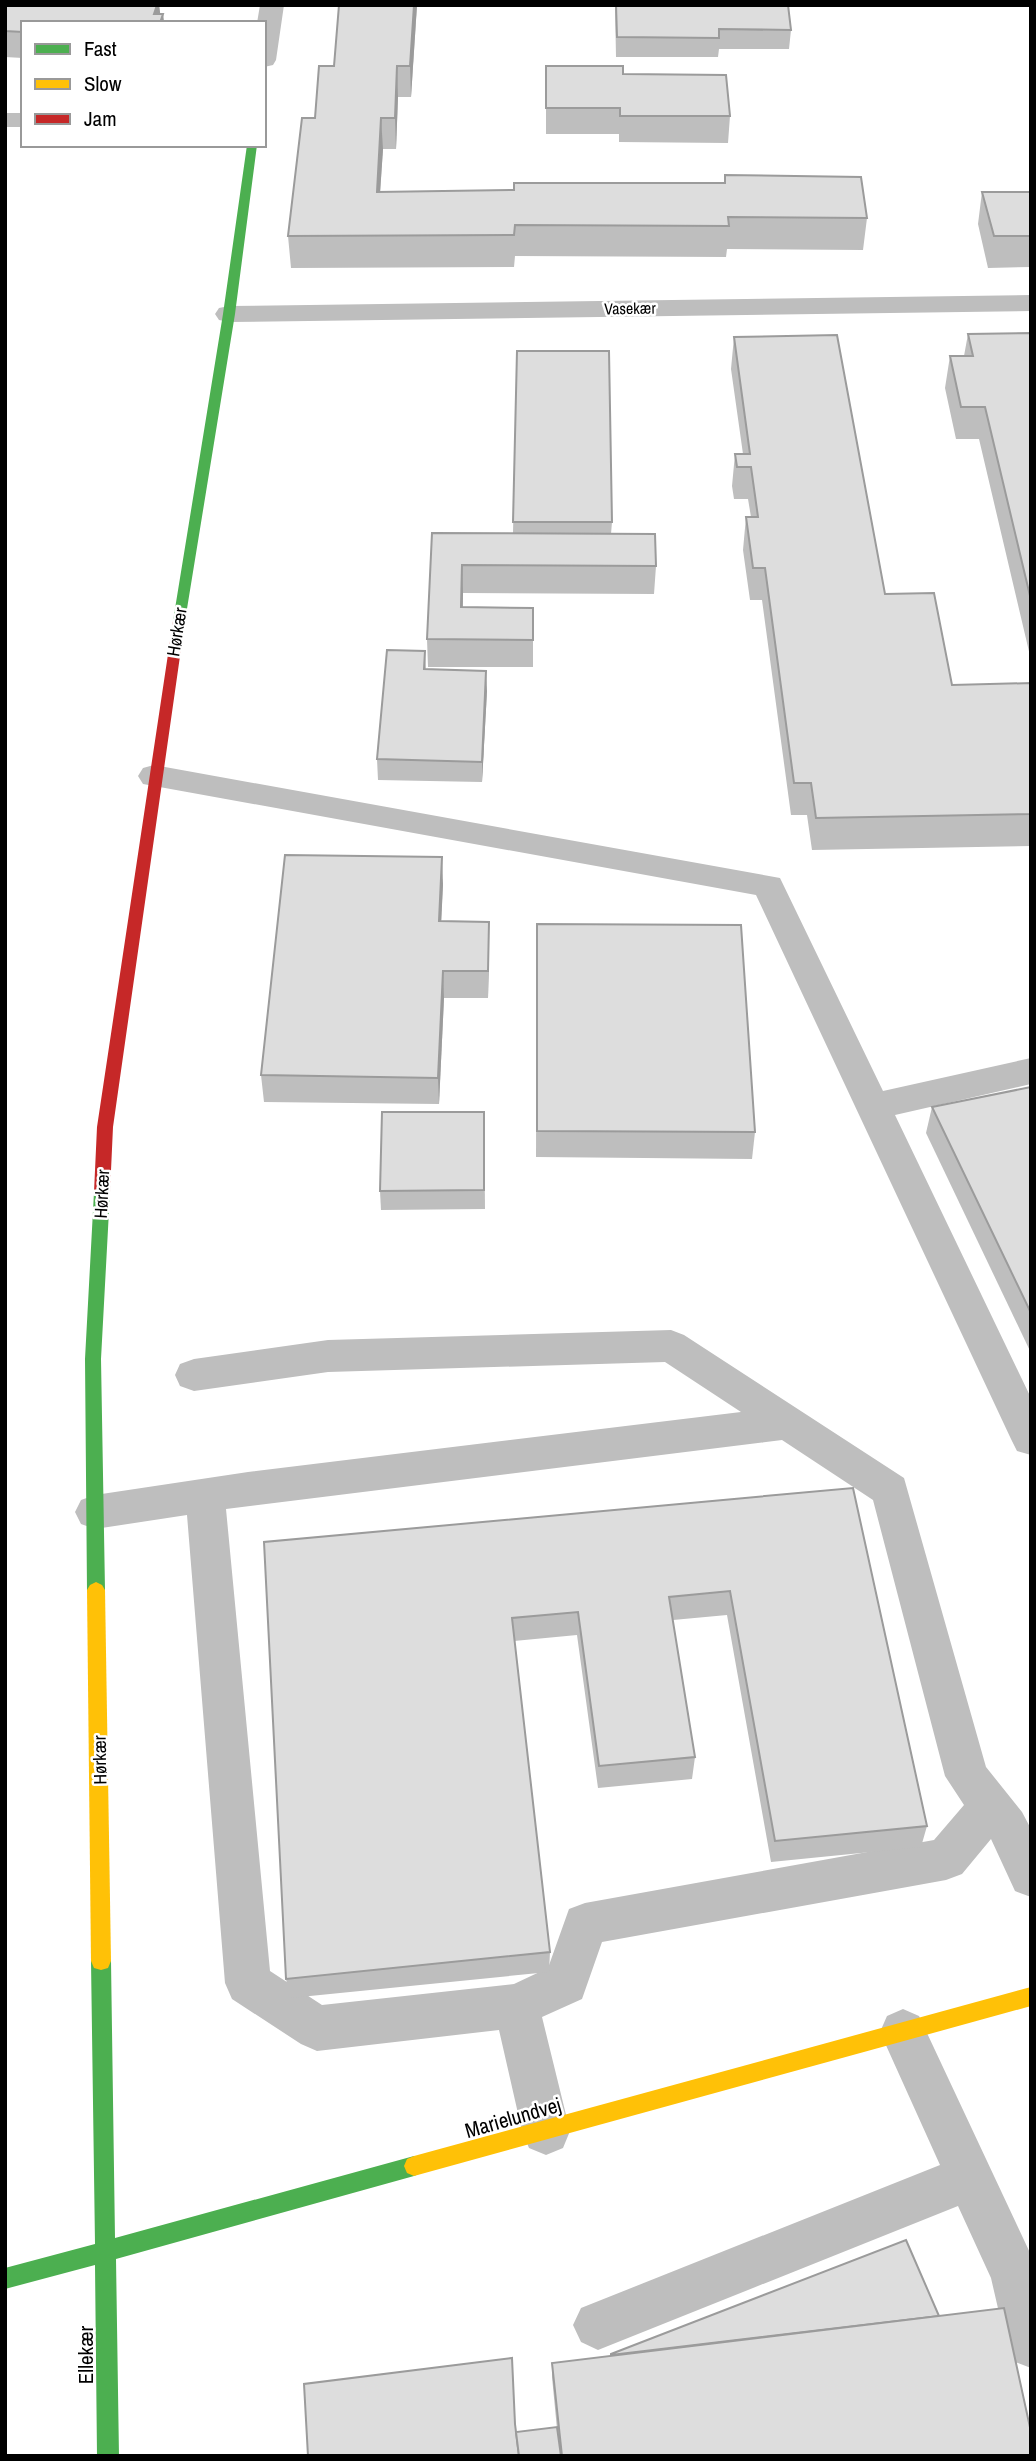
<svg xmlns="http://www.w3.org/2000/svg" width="1036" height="2461" font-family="'Archivo Narrow',sans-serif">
	<rect width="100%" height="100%" fill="#fff"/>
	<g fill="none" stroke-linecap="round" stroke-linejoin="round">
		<g fill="#bebebe" fill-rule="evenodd">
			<rect x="5" y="113" width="18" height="14"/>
			<path d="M 154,765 L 780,878 L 883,1091 L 1031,1058 L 1031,1084 L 895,1115 L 1031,1398 L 1031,1455 L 1017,1451 L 1011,1439 L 756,895 L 143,784 L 138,776 L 143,768 Z"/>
			<path d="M 671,1330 L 684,1335 L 904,1478 L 986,1767 L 1022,1812 L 1031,1829 L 1031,1897 L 1015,1891 L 991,1839 L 962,1874 L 946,1880 L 602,1942 L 582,1999 L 542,2017 L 570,2131 L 563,2148 L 546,2155 L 529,2148 L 522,2131 L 499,2030 L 317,2051 L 301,2044 L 232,1999 L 225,1983 L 187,1515 L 95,1529 L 81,1524 L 75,1512 L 81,1500 L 95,1495 L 248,1472 L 741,1412 L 665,1362 L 328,1372 L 194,1391 L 180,1386 L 175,1375 L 180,1364 L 194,1359 L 328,1340 ZM 782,1440 L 873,1500 L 945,1776 L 964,1805 L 934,1840 L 585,1903 L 569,1909 L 548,1968 L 514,1984 L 322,2005 L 270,1971 L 226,1509 Z"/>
			<path d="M 903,2009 L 919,2016 L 1031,2255 L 1031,2368 L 1013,2361 L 1006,2343 L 991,2278 L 958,2206 L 598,2350 L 581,2342 L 573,2325 L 581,2308 L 940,2165 L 880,2032 L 887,2016 Z"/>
		</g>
		<g fill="#bebebe" fill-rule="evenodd">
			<path d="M 260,5 L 284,5 L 276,60 L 273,65 L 264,67 L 264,23 L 257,23 Z"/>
			<path d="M 1031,295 L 1031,311 L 229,322 L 219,320 L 215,314 L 219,308 L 229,306 Z"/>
		</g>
		<g fill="#4caf50" fill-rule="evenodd">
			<path d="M 247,145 L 257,145 L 235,314 L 185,621 L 179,625 L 173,621 L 223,314 Z"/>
			<path d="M 102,1186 L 108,1188 L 110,1192 L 101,1359 L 105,1590 L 102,1595 L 96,1598 L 90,1595 L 87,1590 L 85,1359 L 94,1192 L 96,1188 Z"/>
			<path d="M 101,1952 L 108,1954 L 111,1961 L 115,2238 L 414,2156 L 421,2159 L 424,2166 L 421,2173 L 414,2176 L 116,2259 L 119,2456 L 97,2456 L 95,2265 L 5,2289 L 5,2268 L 95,2244 L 91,1961 L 94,1954 Z"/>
		</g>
		<g fill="#ffc107" fill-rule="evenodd">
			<path d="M 96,1582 L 102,1585 L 105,1590 L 111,1961 L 108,1968 L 101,1970 L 94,1968 L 91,1961 L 87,1590 L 90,1585 Z"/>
			<path d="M 1031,1987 L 1031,2006 L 414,2176 L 407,2173 L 404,2166 L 407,2159 L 414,2156 Z"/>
		</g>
		<path fill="#c62828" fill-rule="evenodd" d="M 179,617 L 185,621 L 113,1127 L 110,1192 L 108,1196 L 96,1196 L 94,1192 L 97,1127 L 173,621 Z"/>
	</g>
	<g fill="#bebebe">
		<path d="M 5,5 L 159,5 L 160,14 L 163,14 L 164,23 L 23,23 L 23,58 L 5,57 Z"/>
		<path d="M 339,5 L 417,5 L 411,97 L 398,97 L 396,149 L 383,149 L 380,192 L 514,190 L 724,183 L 725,175 L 867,218 L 863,250 L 727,249 L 726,257 L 515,256 L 514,267 L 291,268 L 288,236 L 315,118 L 334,66 Z"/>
		<path d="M 615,5 L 791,30 L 789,49 L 719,49 L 718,57 L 616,57 Z"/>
		<path d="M 546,66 L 623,74 L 730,116 L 728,143 L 619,142 L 619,134 L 546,134 Z"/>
		<path d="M 982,192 L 1031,192 L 1031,267 L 988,268 L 978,224 Z"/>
		<path d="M 1031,333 L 1031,660 L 979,439 L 956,439 L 945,388 L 950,356 L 964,356 L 968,334 Z"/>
		<path d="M 734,337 L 885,594 L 952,685 L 1031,683 L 1031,846 L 812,850 L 807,815 L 791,815 L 762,600 L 750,600 L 743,550 L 746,517 L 751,517 L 748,499 L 734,499 L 732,486 L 735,454 L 743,454 L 731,369 Z"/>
		<path d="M 517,351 L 612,522 L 611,534 L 656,566 L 654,594 L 463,593 L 463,607 L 533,608 L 533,667 L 428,667 L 427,639 L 432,533 L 513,533 Z"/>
		<path d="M 425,651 L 426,669 L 487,691 L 482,782 L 378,780 L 377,759 Z"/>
		<path d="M 443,884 L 441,921 L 489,922 L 489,949 L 488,998 L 444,998 L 439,1104 L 264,1102 L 261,1075 Z"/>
		<path d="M 537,924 L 755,1132 L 752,1159 L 536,1157 Z"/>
		<path d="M 1031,1087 L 1031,1353 L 926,1133 L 932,1107 Z"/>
		<path d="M 484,1112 L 485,1209 L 381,1210 L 380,1191 Z"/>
		<path d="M 853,1488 L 927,1826 L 921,1847 L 771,1862 L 727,1615 L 673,1620 L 695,1757 L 692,1779 L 598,1788 L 577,1635 L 514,1641 L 550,1952 L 549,1972 L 290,1998 L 286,1979 L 264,1542 Z"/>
		<path d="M 939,2316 L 1031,2456 L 308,2456 L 516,2432 L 557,2429 L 552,2377 L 552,2363 Z"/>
	</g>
	<g fill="#9b9b9b">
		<path d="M 157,5 L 159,5 L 161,19 L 163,14 L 164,23 L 155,23 L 154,14 Z"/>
		<path d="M 414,5 L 417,5 L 411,97 L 410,66 Z"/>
		<path d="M 397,66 L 398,97 L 396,149 L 395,118 Z"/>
		<path d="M 381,118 L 383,149 L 378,223 L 377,192 Z"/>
		<path d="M 462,565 L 463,593 L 462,635 L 461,607 Z"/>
		<path d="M 486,671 L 487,691 L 482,782 L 482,762 Z"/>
		<path d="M 442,857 L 443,884 L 440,948 L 439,921 Z"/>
		<path d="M 489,922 L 489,949 L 488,998 L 488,971 Z"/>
		<path d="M 443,971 L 444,998 L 439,1104 L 438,1078 Z"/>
	</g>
	<g fill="#ddd" stroke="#9b9b9b" stroke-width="2">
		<path d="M 5,5 L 157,5 L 154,14 L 163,14 L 160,23 L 23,23 L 23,32 L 5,31 Z"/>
		<path d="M 339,5 L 414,5 L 410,66 L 397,66 L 395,118 L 381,118 L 377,192 L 514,190 L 514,183 L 725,183 L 725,175 L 861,177 L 867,218 L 728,217 L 729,226 L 515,225 L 514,235 L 288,236 L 302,118 L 315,118 L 319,66 L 334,66 Z"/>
		<path d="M 616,5 L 788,5 L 791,30 L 719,29 L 719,38 L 617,37 Z"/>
		<path d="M 546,66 L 623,66 L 623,74 L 726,75 L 730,116 L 620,116 L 620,108 L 546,108 Z"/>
		<path d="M 982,192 L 1031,192 L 1031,236 L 994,236 Z"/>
		<path d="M 1031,333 L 1031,600 L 985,407 L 961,407 L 950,356 L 973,356 L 968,334 Z"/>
		<path d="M 837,335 L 885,594 L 934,593 L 952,685 L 1031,683 L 1031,814 L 816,818 L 811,783 L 794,783 L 765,568 L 753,568 L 746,517 L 758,517 L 751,467 L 737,467 L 735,454 L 750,454 L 734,337 Z"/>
		<path d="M 517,351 L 609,351 L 612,522 L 513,522 Z"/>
		<path d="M 432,533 L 655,534 L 656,566 L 462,565 L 461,607 L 533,608 L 533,640 L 427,639 Z"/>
		<path d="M 387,650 L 425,651 L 424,669 L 486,671 L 482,762 L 377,759 Z"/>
		<path d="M 285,855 L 442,857 L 439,921 L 489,922 L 488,971 L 443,971 L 438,1078 L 261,1075 Z"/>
		<path d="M 537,924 L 741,925 L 755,1132 L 537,1131 Z"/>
		<path d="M 1031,1087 L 1031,1313 L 932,1107 Z"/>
		<path d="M 382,1112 L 484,1112 L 484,1190 L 380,1191 Z"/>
		<path d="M 853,1488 L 927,1826 L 775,1841 L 730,1591 L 669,1597 L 695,1757 L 599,1766 L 578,1612 L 512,1618 L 550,1952 L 286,1979 L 264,1542 Z"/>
		<path d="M 906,2240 L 939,2316 L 611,2355 L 611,2354 Z"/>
		<path d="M 1004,2308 L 1031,2432 L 1031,2456 L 562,2456 L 552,2363 Z"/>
		<path d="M 512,2358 L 515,2424 L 519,2456 L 308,2456 L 304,2384 Z"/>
		<path d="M 557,2427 L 561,2456 L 519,2456 L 516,2432 Z"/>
	</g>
	<g text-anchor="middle" stroke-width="5" stroke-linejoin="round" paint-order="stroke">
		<g font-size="16" fill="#000" stroke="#fff">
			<text transform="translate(630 308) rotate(-1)" y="6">Vasekær</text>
		</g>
		<g font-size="18" fill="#000" stroke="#fff">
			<text transform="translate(177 632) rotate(-81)" y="6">Hørkær</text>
			<text transform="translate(102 1194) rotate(-87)" y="6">Hørkær</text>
			<text transform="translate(100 1760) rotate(-91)" y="6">Hørkær</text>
		</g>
		<g font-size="21" fill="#000" stroke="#fff">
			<text transform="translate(513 2118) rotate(-16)" y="7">Marielundvej</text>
			<text transform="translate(86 2355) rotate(-90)" y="7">Ellekær</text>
		</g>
	</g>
	<rect width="1036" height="2461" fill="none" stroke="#000000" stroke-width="14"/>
	<rect x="21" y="21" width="245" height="126" fill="#ffffff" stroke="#999999" stroke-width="2"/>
	<rect x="35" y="44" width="35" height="10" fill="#4caf50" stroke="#999999" stroke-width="2"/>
	<text x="84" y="56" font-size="21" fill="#000000">Fast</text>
	<rect x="35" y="79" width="35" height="10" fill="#ffc107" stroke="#999999" stroke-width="2"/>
	<text x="84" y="91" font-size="21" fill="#000000">Slow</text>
	<rect x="35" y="114" width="35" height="10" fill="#c62828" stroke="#999999" stroke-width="2"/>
	<text x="84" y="126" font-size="21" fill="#000000">Jam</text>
</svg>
